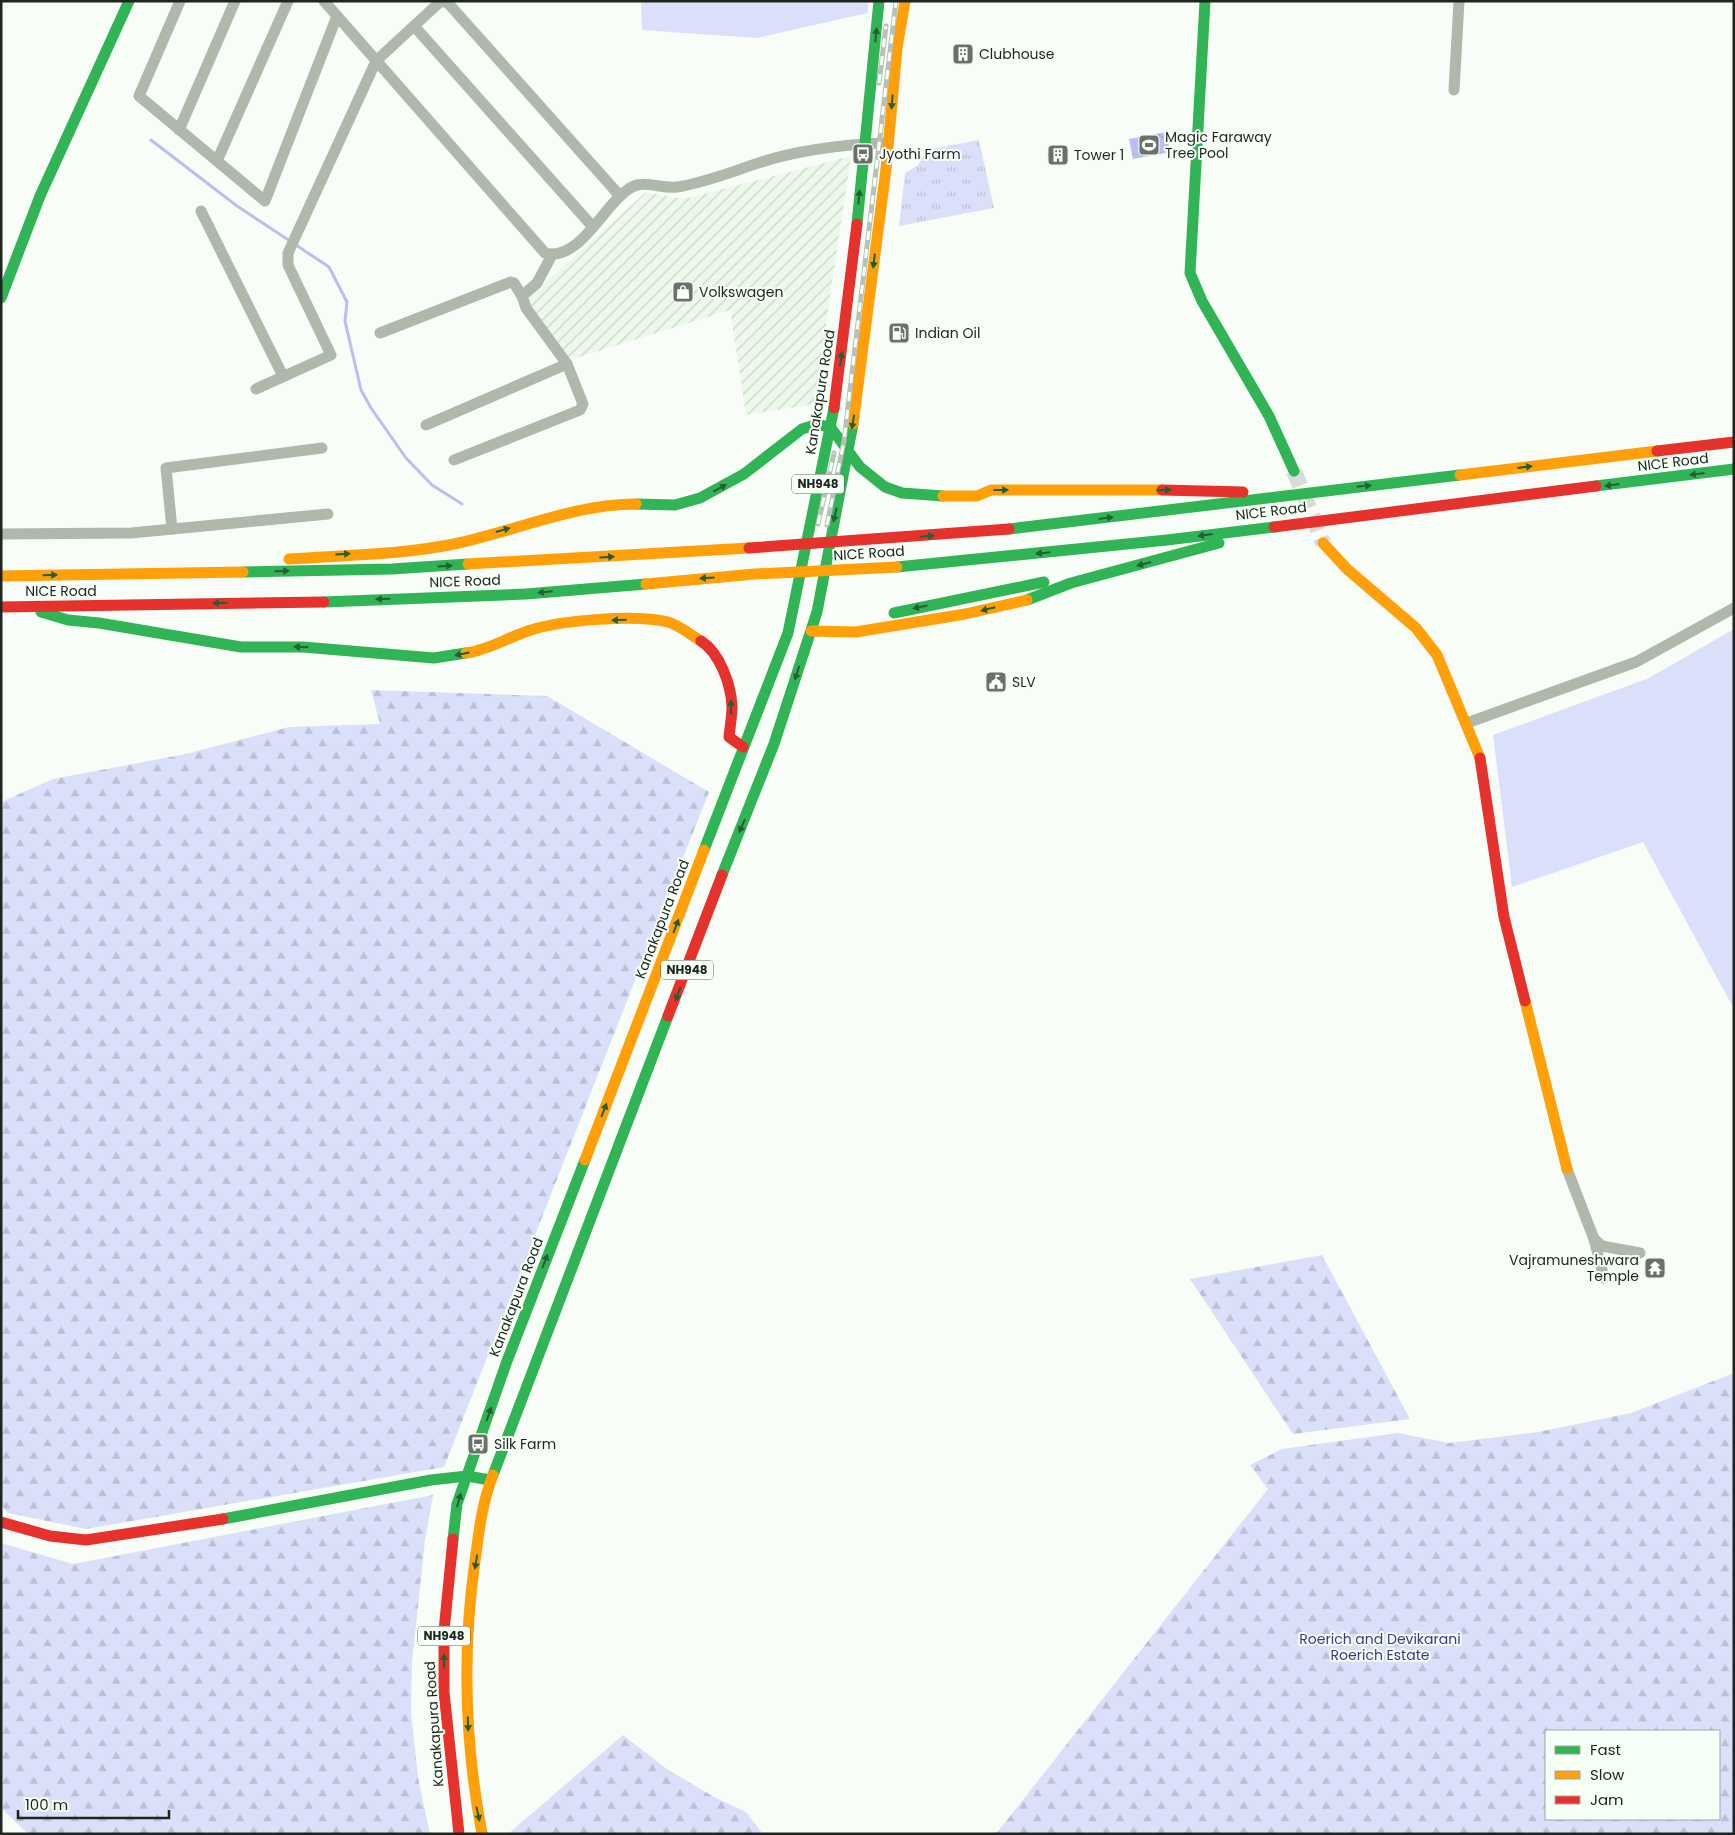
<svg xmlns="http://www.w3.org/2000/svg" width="1735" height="1835" font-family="Poppins,sans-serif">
	<defs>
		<pattern id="industrial-furrows" width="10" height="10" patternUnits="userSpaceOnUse" patternTransform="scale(1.25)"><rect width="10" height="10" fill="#ecf9ea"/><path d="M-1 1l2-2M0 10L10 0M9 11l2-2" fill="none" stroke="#cad5c8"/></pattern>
		<pattern id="forest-firs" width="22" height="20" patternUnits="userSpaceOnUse" patternTransform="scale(1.25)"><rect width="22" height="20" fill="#dbe0fa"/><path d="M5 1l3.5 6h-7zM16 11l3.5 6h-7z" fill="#bcc0d6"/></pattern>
		<pattern id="park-tufts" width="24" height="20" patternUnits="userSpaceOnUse" patternTransform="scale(1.25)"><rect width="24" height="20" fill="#dbe0fa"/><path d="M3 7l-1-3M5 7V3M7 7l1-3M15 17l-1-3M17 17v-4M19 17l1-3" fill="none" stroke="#bcc0d6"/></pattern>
		<pattern id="water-ripples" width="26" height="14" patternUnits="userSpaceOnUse" patternTransform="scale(1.25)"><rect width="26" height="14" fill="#babff2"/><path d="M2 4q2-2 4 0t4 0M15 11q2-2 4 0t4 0" fill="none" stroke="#9fa4cf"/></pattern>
	</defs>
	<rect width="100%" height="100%" fill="#f8fdf7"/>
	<path fill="url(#industrial-furrows)" d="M 851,156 L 814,404 L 746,415 L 730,310 L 570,360 L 525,301 L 646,192 L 684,199 Z"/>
	<g fill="#dbe0fa">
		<path d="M 641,1 L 868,1 L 868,13 L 757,38 L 642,30 Z"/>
		<path d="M 1734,629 L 1734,1009 L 1643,842 L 1512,887 L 1493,735 L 1649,678 Z"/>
	</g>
	<g fill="url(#forest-firs)" fill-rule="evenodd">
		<path d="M 371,690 L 547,696 L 709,792 L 444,1467 L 86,1529 L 8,1513 L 1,1505 L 1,802 L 53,779 L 186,754 L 289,727 L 380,724 Z"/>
		<path d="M 1322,1255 L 1410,1419 L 1293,1434 L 1190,1279 Z"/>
		<path d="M 1734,1373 L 1734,1834 L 996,1834 L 1268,1489 L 1250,1465 L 1282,1449 L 1398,1433 L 1449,1443 L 1538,1432 L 1631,1413 ZM 1546,1731 L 1719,1731 L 1719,1819 L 1546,1819 Z"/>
		<path d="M 433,1495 L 425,1540 L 412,1662 L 411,1712 L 418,1777 L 430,1834 L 28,1834 L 1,1808 L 1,1543 L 73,1564 Z"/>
		<path d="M 623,1735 L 667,1769 L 714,1797 L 746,1812 L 763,1834 L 508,1834 Z"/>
	</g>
	<path fill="url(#park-tufts)" d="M 979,140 L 994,208 L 899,226 L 905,173 L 918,165 L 927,150 Z"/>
	<path fill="url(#water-ripples)" d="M 1166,132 L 1170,152 L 1133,159 L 1129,139 Z"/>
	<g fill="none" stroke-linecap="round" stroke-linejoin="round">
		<g stroke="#babff2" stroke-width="3">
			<path d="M 151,140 L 237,206 L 290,241"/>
			<path d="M 296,245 L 329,267 L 347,302 L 345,321 L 361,390 L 371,408 L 406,458 L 432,485 L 462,504"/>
		</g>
		<path stroke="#d7dcd6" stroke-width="16" stroke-dasharray="16 8" stroke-linecap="butt" d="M 1294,471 L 1323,543"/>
		<g stroke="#aeb9ac" stroke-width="11">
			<path d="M 180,1 L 139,96 L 265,201 L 337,16"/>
			<path d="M 324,1 L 545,253 C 580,263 605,201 632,187 C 645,180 662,189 677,187 C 710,182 743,167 775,158 C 813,148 850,144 888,143"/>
			<path d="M 414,26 L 593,227"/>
			<path d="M 1454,90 L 1459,1"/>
			<path d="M 179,130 L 235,1"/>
			<path d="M 217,161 L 288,1"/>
			<path d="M 201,211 L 283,376"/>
			<path d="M 380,333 L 511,282 L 514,283 L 522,296"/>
			<path d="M 256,389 L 331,355 L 288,265 L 288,253 L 376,61 L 441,1 L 448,3 L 620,196"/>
			<path d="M 426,425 L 567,364"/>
			<path d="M 454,460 L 580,410 L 583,404 L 567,364 L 526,308 L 522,296 L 537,283 L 552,255"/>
			<path d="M 172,529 L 166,468 L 322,448"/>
			<path d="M 1,534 L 131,533 L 328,514"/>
			<path d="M 1467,723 L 1636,662 L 1734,608"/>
			<path d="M 1567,1169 L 1594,1239 L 1602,1246 L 1640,1253"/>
			<path d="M 1594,1239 L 1604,1278"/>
		</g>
		<g stroke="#30b455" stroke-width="11">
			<path d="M 1205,1 L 1190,273 L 1202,301 L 1269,416 L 1294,471"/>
			<path d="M 857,224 L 879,1"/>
			<path d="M 1,298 L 40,196 L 129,1"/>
			<path d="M 1596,486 L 1734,469"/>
			<path d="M 636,504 L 675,505 L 700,498 L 744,474 L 802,429 L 818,424 L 831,428 L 860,467 L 885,487 L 902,493 L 943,496"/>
			<path d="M 1009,529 L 1460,475"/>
			<path d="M 897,567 L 1167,540 L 1274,527"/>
			<path d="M 243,572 L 392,569 L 468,564"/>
			<path d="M 1027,600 L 1071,583 L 1219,543"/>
			<path d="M 324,602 L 526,594 L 646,584"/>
			<path d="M 41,612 L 68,620 L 99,623 L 241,647 L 303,647 L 434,658 L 466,653"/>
			<path d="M 894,613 L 1044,582"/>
			<path d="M 704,850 L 788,633 L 834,408"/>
			<path d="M 722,875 L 774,744 L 817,612 L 853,424"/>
			<path d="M 493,1475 L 668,1016"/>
			<path d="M 223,1519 L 431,1480 L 467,1476 L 490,1480"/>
			<path d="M 453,1539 L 457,1504 L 507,1361 L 585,1160"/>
		</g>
		<g stroke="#ff9f0a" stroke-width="11">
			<path d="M 853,424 L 886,169 L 897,48 L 905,1"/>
			<path d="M 1460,475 L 1657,451"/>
			<path d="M 943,496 L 977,496 L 991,490 L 1162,490"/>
			<path d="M 1323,543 L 1347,569 L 1416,628 L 1437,655 L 1480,758"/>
			<path d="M 289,559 C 345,555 403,555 459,543 C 517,530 576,504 636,504"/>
			<path d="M 468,564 L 749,548"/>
			<path d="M 1,576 L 243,572"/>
			<path d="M 646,584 L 755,574 L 897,567"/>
			<path d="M 811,631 L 856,632 L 965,614 L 1027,600"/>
			<path d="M 466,653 C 488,650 507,638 528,631 C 559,620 637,614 668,622 C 679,625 691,635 701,641"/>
			<path d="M 1525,1001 L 1567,1169"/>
			<path d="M 585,1160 L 704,850"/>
			<path d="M 482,1834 C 465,1744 462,1652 475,1561 C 479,1531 482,1503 493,1475"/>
		</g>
		<g stroke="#e5322d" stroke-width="11">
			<path d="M 834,408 L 857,224"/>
			<path d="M 1657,451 L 1734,442"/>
			<path d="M 1162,490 L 1243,492"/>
			<path d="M 1274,527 L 1596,486"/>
			<path d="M 749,548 L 1009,529"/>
			<path d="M 1,607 L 324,602"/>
			<path d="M 701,641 C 720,653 731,685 732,706 C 732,716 730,727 729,737 L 743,747"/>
			<path d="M 1480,758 L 1504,917 L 1525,1001"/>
			<path d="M 668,1016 L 722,875"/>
			<path d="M 1,1522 L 50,1536 L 86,1540 L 223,1519"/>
			<path d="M 453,1539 L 444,1631 L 444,1692 L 459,1834"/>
		</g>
		<g stroke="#b8c1b7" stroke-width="5">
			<g id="rail">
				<path d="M 879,83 L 886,26"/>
				<path d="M 818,524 L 834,453"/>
				<path d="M 827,525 L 844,441 L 896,1"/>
			</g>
		</g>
		<use href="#rail" stroke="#f6fff5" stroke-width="3" stroke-dasharray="9" stroke-linecap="butt"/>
	</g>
	<defs><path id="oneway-solid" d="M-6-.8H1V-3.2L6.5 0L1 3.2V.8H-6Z" transform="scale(1.25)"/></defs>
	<g fill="#255e34">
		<use href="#oneway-solid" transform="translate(876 35) rotate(-84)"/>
		<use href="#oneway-solid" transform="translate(892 102) rotate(95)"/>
		<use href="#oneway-solid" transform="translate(859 197) rotate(-85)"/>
		<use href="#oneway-solid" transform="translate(874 261) rotate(97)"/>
		<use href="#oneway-solid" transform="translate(841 359) rotate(-82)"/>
		<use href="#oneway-solid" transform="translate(853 422) rotate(99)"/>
		<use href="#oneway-solid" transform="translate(1525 467) rotate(-7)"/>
		<use href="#oneway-solid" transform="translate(1697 474) rotate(173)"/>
		<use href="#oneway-solid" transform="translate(1612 485) rotate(172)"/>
		<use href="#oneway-solid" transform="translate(1364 486) rotate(-6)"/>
		<use href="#oneway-solid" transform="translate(720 488) rotate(-29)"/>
		<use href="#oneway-solid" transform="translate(1001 490)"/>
		<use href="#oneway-solid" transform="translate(1164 490) rotate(-1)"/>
		<use href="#oneway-solid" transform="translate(835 515) rotate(103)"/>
		<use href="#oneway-solid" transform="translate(1106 518) rotate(-7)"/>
		<use href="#oneway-solid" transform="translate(503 530) rotate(-16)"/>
		<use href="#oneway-solid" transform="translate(1205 535) rotate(172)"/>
		<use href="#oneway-solid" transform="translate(927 536) rotate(-5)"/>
		<use href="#oneway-solid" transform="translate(1043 553) rotate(174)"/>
		<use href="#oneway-solid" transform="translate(343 554) rotate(-3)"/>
		<use href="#oneway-solid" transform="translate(607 557) rotate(-4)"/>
		<use href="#oneway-solid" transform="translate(1144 564) rotate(165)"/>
		<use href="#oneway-solid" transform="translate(445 566) rotate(-3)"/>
		<use href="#oneway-solid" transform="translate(282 571) rotate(-1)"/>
		<use href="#oneway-solid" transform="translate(50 575) rotate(-1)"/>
		<use href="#oneway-solid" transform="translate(707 578) rotate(176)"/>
		<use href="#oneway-solid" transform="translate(545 592) rotate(174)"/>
		<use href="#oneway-solid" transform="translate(383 599) rotate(178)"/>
		<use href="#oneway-solid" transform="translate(220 603) rotate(179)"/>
		<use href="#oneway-solid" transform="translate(920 607) rotate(168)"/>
		<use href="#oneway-solid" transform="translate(988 609) rotate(166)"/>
		<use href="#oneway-solid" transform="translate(619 620) rotate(179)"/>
		<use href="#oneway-solid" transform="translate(301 647) rotate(-179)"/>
		<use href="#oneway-solid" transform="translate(462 654) rotate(168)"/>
		<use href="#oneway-solid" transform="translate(797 673) rotate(108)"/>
		<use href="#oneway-solid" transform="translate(731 707) rotate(-90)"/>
		<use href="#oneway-solid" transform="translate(742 826) rotate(113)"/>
		<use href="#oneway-solid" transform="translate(676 926) rotate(-69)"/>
		<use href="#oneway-solid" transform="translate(678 994) rotate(110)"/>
		<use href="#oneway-solid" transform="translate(604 1110) rotate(-69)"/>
		<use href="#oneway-solid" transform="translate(545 1261) rotate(-69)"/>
		<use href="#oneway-solid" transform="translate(489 1414) rotate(-71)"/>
		<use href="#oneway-solid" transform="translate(459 1500) rotate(-74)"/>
		<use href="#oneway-solid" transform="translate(476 1562) rotate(99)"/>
		<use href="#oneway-solid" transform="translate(444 1661) rotate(-90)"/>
		<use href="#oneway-solid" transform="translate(468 1724) rotate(88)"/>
		<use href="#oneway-solid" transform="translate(478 1814) rotate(78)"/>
	</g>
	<defs>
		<g id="building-square" transform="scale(1.125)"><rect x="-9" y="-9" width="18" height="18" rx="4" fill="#6a706a" stroke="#f6fff5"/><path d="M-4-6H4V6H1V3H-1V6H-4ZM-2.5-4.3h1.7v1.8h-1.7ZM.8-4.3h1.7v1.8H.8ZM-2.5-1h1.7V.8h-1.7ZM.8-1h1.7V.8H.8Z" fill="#fff"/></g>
		<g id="stadium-square" transform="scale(1.125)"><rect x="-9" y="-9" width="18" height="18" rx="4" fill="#6a706a" stroke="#f6fff5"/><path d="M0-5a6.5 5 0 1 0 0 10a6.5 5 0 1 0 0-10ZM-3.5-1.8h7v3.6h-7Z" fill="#fff"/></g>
		<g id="bus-square" transform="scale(1.125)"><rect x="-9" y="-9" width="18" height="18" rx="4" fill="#6a706a" stroke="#f6fff5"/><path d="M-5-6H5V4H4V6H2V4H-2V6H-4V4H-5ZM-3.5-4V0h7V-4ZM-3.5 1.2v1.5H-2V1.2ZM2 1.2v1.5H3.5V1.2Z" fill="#fff"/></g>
		<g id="shop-square" transform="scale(1.125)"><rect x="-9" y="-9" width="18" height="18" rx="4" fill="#6a706a" stroke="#f6fff5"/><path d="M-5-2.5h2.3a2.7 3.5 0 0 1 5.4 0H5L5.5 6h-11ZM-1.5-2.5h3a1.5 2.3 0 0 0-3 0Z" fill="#fff"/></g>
		<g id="fuel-square" transform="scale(1.125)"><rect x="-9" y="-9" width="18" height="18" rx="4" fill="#6a706a" stroke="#f6fff5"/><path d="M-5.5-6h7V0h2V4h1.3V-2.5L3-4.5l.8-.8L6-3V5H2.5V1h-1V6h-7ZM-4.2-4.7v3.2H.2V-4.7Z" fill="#fff"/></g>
		<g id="civic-square" transform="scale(1.125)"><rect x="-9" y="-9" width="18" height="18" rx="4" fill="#6a706a" stroke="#f6fff5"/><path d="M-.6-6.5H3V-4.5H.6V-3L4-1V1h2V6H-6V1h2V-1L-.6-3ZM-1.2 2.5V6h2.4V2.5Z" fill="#fff"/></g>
		<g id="temple-square" transform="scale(1.125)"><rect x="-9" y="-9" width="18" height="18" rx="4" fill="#6a706a" stroke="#f6fff5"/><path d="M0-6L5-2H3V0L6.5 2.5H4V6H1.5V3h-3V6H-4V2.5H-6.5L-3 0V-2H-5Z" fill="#fff"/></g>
	</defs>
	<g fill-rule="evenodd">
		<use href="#building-square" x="963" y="54"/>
		<use href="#stadium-square" x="1149" y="145"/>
		<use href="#bus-square" x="863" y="154"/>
		<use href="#building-square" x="1058" y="155"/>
		<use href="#shop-square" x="683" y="292"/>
		<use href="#fuel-square" x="899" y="333"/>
		<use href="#civic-square" x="996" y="682"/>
		<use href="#temple-square" x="1655" y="1268"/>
		<use href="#bus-square" x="478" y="1444"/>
	</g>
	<g text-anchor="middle" stroke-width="4" stroke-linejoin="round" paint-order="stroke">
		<g fill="#f6fff5" stroke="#5f665e" stroke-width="1">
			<rect x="792" y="474.5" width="52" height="19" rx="4"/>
			<rect x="661" y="960.5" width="52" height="19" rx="4"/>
			<rect x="418" y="1626.5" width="52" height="19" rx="4"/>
		</g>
		<g font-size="12" font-weight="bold" fill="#1e241e">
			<text x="818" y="488">NH948</text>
			<text x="687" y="974">NH948</text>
			<text x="444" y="1640">NH948</text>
		</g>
		<g font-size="14" fill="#1e241e" stroke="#f6fff5" text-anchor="start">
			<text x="979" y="59">Clubhouse</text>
			<text x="1165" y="142">Magic Faraway<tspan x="1165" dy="16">Tree Pool</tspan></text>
			<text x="879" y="159">Jyothi Farm</text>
			<text x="1074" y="160">Tower 1</text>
			<text x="699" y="297">Volkswagen</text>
			<text x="915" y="338">Indian Oil</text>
			<text x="1012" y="687">SLV</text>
			<text x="1639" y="1265" text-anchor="end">Vajramuneshwara<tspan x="1639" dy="16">Temple</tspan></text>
			<text x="494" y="1449">Silk Farm</text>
		</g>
		<g font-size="14" fill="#1e241e" stroke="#f6fff5">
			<text transform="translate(820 392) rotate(-81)" y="5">Kanakapura Road</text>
			<text transform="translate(1673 462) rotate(-7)" y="5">NICE Road</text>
			<text transform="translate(1271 511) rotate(-7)" y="5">NICE Road</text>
			<text transform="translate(869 553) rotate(-4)" y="5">NICE Road</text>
			<text transform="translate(465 581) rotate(-2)" y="5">NICE Road</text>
			<text x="61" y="596">NICE Road</text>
			<text transform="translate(662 919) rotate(-69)" y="5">Kanakapura Road</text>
			<text transform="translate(516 1297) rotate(-69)" y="5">Kanakapura Road</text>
			<text transform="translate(434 1724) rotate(-94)" y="5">Kanakapura Road</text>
		</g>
		<g font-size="14" fill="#3c368d" stroke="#f6fff5">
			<text x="1380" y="1644">Roerich and Devikarani<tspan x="1380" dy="16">Roerich Estate</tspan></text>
		</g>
	</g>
	<rect width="1735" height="1835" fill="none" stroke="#1e241e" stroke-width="5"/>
	<rect x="1545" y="1730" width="175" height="90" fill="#f6fff5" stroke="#a0a79f"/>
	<rect x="1555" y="1746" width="25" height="8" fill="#30b455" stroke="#a0a79f"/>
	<text x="1590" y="1755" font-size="15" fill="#1e241e">Fast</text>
	<rect x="1555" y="1771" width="25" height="8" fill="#ff9f0a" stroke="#a0a79f"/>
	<text x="1590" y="1780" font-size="15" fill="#1e241e">Slow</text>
	<rect x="1555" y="1796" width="25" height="8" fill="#e5322d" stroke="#a0a79f"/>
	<text x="1590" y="1805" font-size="15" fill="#1e241e">Jam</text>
	<path d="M18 1810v8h151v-8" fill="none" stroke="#1e241e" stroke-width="2.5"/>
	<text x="25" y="1810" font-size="15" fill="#1e241e" stroke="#f6fff5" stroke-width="4" paint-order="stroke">100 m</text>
</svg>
